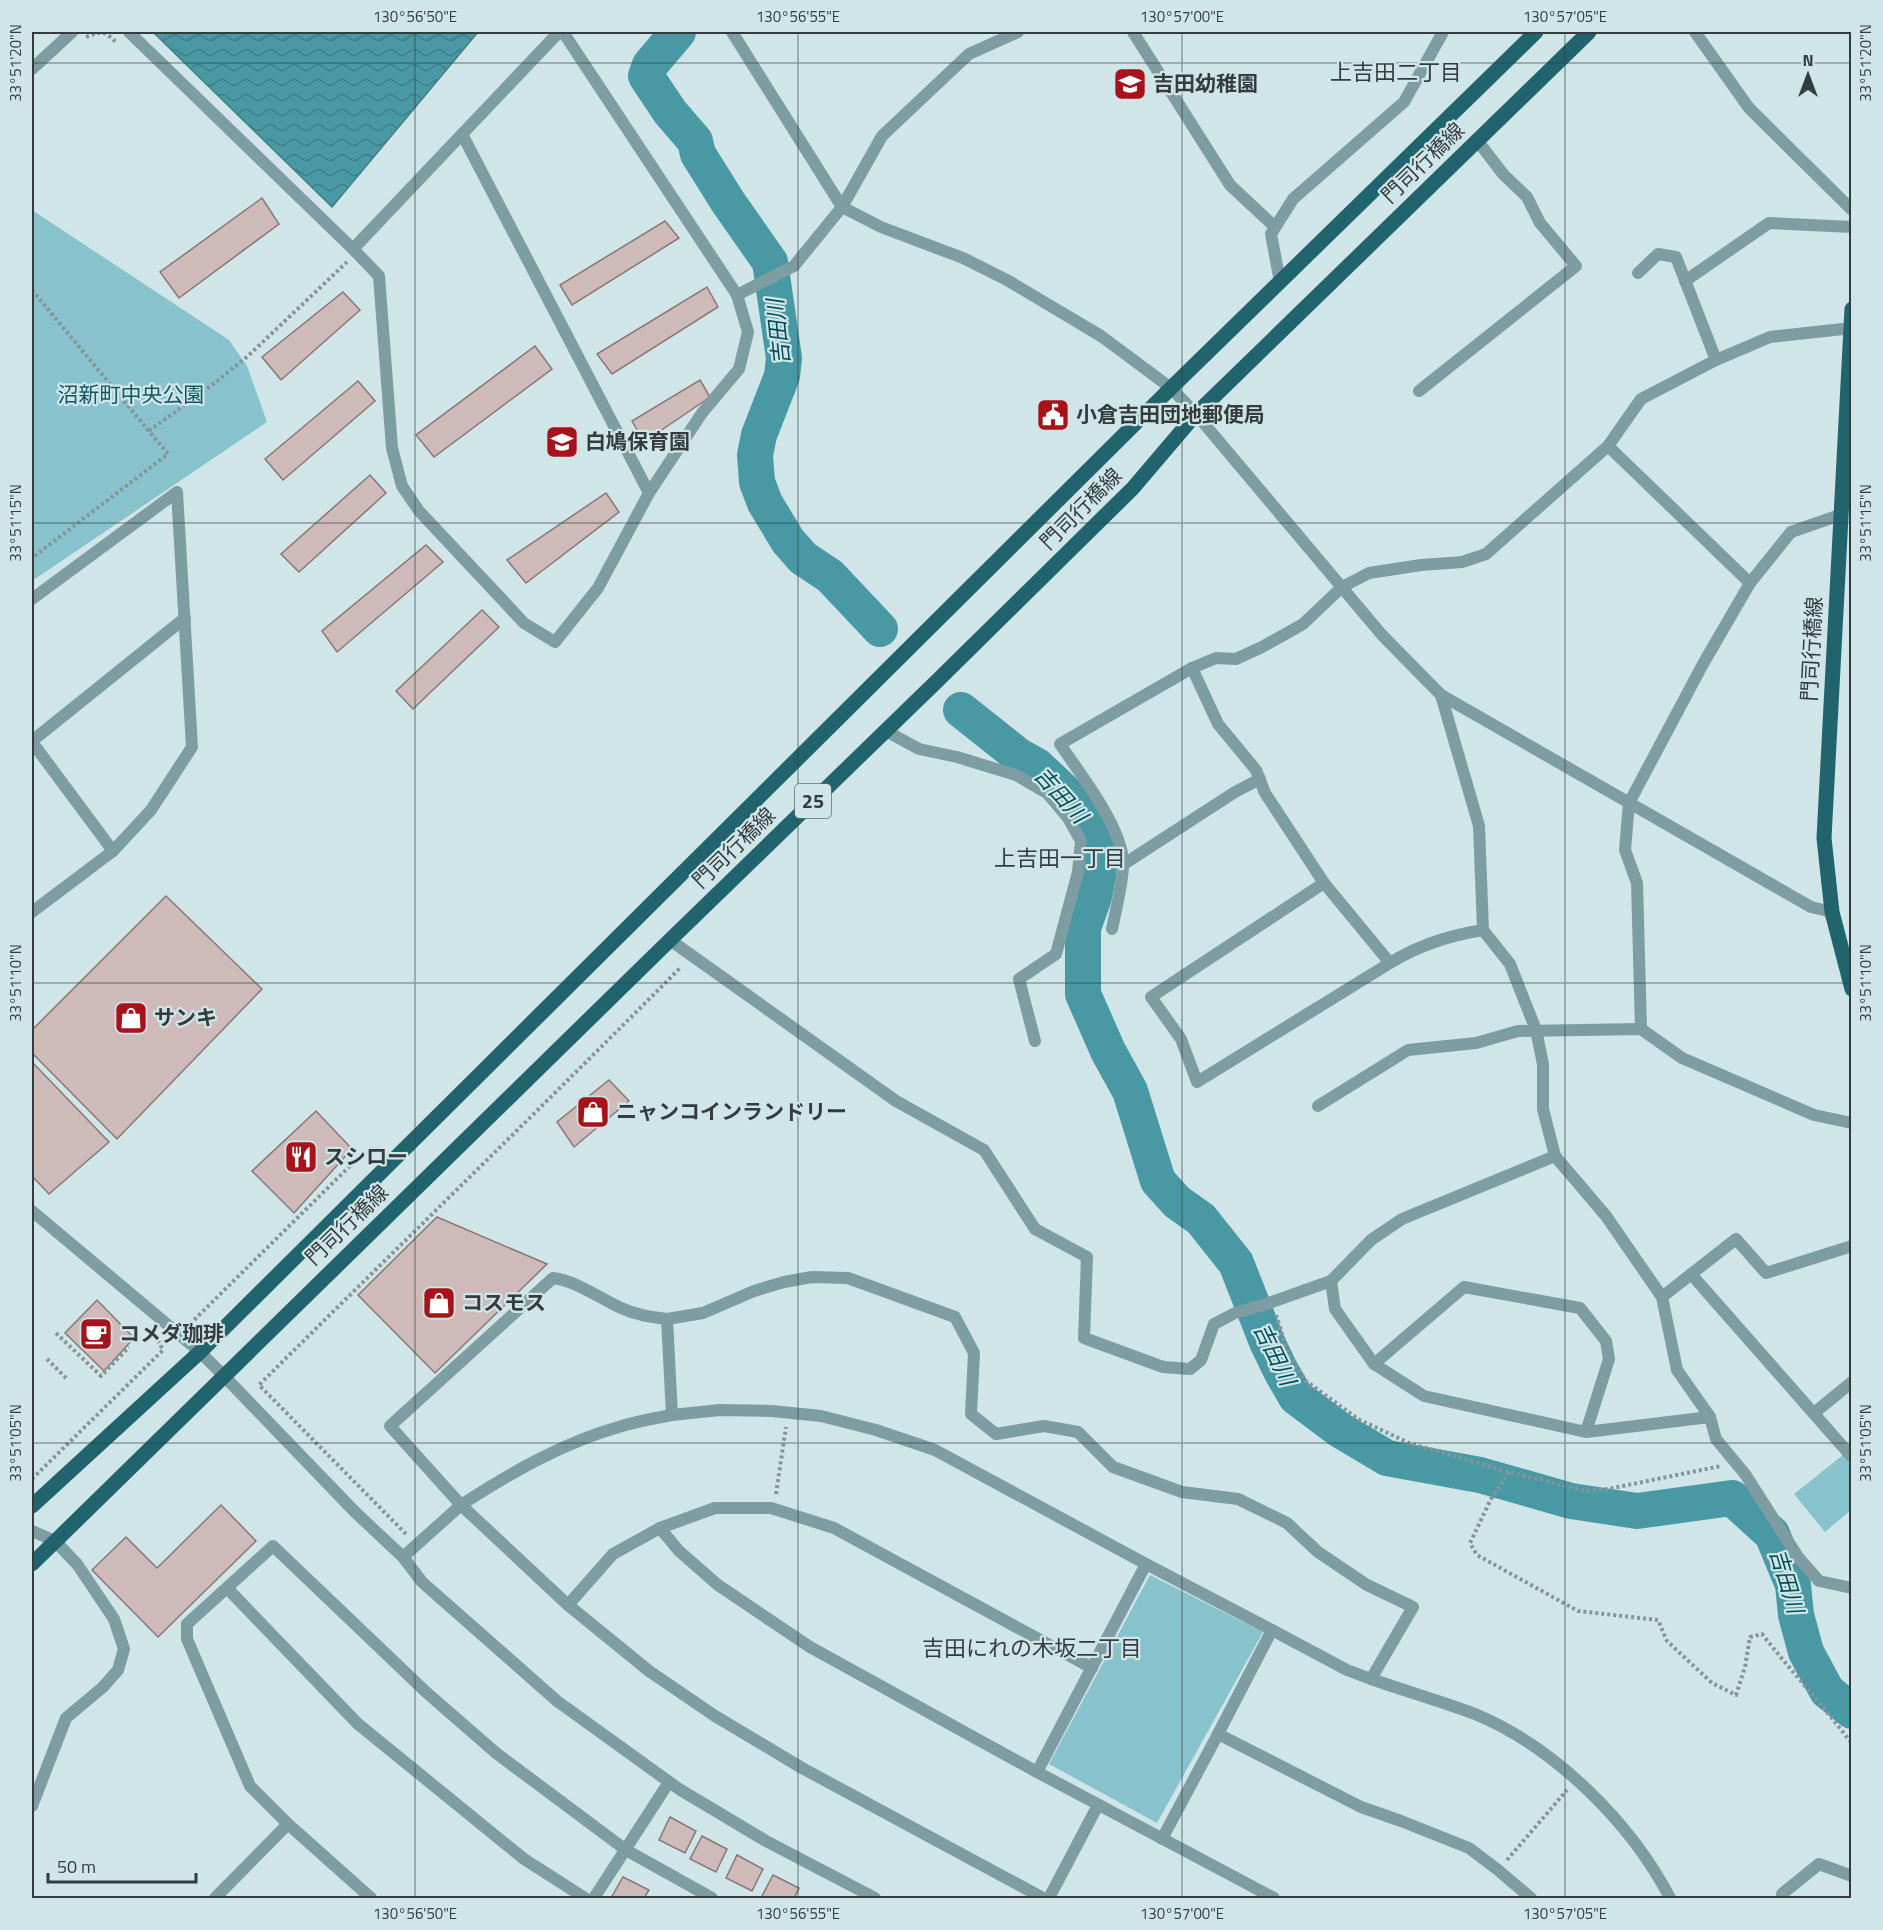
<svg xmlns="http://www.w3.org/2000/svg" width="1883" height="1930" font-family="'Titillium Web','Noto Sans JP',sans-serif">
	<defs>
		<pattern id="water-waves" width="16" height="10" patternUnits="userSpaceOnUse" patternTransform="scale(1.5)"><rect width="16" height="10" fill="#4999a5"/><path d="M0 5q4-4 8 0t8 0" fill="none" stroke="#3e7e88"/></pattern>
	</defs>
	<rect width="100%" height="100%" fill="#cfe5e8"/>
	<g fill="#88c3cd">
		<path d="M 32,210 L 229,340 L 247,366 L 267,422 L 32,581 Z"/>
		<path d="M 1843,1455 L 1851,1465 L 1851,1510 L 1825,1532 L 1794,1494 Z"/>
		<path d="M 1150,1575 L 1263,1632 L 1157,1823 L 1049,1764 Z"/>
	</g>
	<path fill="url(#water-waves)" stroke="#437d86" stroke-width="1.5" d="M 153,32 L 478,32 L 332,207 Z"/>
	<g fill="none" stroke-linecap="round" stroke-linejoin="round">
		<g stroke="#4999a5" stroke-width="36">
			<path d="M 678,32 L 650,65 L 646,76 L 670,112 L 695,141 L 698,154 L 728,202 L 770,262 L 784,358 L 782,376 L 759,435 L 755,455 L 757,482 L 765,503 L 788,541 L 803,558 L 830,576 L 880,629"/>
			<path d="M 961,710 L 1019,756 L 1037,766 L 1072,799 L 1088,819 L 1096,837 L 1100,852 L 1098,876 L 1094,897 L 1083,928 L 1083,994 L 1108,1051 L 1130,1091 L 1158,1181 L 1177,1202 L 1201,1219 L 1236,1263 L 1267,1342 L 1281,1371 L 1296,1397 L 1340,1430 L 1387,1458 L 1480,1475 L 1571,1501 L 1637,1511 L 1732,1498 L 1772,1534 L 1793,1585 L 1796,1615 L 1806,1652 L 1827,1691 L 1852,1711"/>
		</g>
	</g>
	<g fill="#cebab8" stroke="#897774" stroke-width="1.5">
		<path d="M 262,198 L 279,224 L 179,298 L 160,272 Z"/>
		<path d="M 665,221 L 679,238 L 572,305 L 560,285 Z"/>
		<path d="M 707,287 L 718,307 L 612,374 L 597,354 Z"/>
		<path d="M 343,292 L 360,310 L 281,380 L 262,357 Z"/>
		<path d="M 535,346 L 552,369 L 434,457 L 416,435 Z"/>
		<path d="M 700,380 L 710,397 L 644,442 L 632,421 Z"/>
		<path d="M 358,381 L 375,401 L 283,480 L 265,459 Z"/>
		<path d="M 370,475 L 386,493 L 299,572 L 281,554 Z"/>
		<path d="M 606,493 L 619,512 L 526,583 L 507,560 Z"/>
		<path d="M 426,545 L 443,562 L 337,652 L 322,631 Z"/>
		<path d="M 482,610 L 499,627 L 413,709 L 396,691 Z"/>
		<path d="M 166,896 L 262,989 L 117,1139 L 32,1053 L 32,1030 Z"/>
		<path d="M 32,1062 L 109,1142 L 49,1194 L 32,1176 Z"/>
		<path d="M 609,1080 L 629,1101 L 574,1147 L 557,1122 Z"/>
		<path d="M 316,1111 L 352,1149 L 294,1213 L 252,1171 Z"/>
		<path d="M 437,1217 L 547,1264 L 435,1373 L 358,1295 Z"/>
		<path d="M 97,1300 L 134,1338 L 104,1371 L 65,1333 Z"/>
		<path d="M 221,1505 L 256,1541 L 158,1637 L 92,1570 L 126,1537 L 157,1568 Z"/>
		<path d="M 670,1817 L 696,1831 L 685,1853 L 659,1840 Z"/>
		<path d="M 702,1836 L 727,1849 L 716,1872 L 690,1859 Z"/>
		<path d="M 737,1855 L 763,1869 L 752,1891 L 726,1878 Z"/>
		<path d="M 773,1875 L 799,1888 L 794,1898 L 761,1898 Z"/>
		<path d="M 623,1877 L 649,1890 L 644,1898 L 611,1898 Z"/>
	</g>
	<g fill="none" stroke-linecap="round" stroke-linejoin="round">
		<g stroke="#859597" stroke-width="4" stroke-dasharray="3 3" stroke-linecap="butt">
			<path d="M 86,37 C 102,31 103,30 116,42"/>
			<path d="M 32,290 L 168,454 L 32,558"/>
			<path d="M 149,431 L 216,382 L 248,356 L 347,262"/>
			<path d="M 1276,1315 L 1288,1353 L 1306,1381 L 1358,1419 L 1409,1443 L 1509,1472 L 1587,1491 L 1608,1489 L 1721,1466"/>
			<path d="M 190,1324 L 355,1161"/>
			<path d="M 56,1333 L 101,1376 L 129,1347"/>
			<path d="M 32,1343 L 33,1344"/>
			<path d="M 47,1359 L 67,1379"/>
			<path d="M 1509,1472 L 1491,1499 L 1470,1543 L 1477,1555 L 1578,1611 L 1658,1620 L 1667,1641 L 1712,1683 L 1736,1695 L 1745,1667 L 1750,1637 L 1762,1634 C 1791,1671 1823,1705 1852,1744"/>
			<path d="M 32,1479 L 163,1350 L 157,1339"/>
			<path d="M 776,1494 L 786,1427"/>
			<path d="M 406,1534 L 259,1385 C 400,1245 542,1107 681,967"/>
			<path d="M 1507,1860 L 1567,1790"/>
		</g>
		<g stroke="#7d9da2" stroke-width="12">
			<path d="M 1133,32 L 1230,185 L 1275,227"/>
			<path d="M 1695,32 L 1749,108 L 1852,210"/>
			<path d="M 462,134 L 649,493"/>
			<path d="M 353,249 L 379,276 L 392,448 L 402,486 L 419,511 L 524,623 L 555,642 L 598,588 L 649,493 L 702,413 L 739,369 L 748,332 L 737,295 L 563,32"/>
			<path d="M 1685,281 L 1769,223 L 1852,227"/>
			<path d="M 1280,282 L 1271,234 L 1293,199 L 1404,102 L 1443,32"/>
			<path d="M 737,295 L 794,266 L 842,207 L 882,136 L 969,54 L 1018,32"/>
			<path d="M 1716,360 L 1770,337 L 1852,328"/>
			<path d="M 1419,391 L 1576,266 L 1540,223 L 1527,197 L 1503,174 L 1477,140"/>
			<path d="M 1608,446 L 1641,399 L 1716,360 L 1676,257 L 1658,254 L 1638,273"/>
			<path d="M 32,599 L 177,492 L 192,747 L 151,810 L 113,851 L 32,912"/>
			<path d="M 1192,668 L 1216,658 L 1236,659 L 1262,647 L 1303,624 L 1342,587 L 1369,573 L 1421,565 L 1462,562 L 1486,554 L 1608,446 L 1750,583"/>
			<path d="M 1441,695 L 1479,826 L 1483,930 L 1510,964 L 1536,1030 L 1543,1064 L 1543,1109 L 1555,1156 L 1606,1216 L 1662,1297 L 1677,1370 L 1710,1417 L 1716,1439 L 1745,1474 L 1798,1557 L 1819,1581 L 1852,1588"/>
			<path d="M 886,731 L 919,749 L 957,757 L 1016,775 L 1047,793 L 1068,818 L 1081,841 L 1078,872 L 1056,954 L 1019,979 L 1035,1041"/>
			<path d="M 32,741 L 185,618"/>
			<path d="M 32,742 L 113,851"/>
			<path d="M 1124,864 L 1235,792 L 1260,779"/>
			<path d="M 1112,929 C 1116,909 1122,887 1123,866 C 1125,830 1080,774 1060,744 L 1192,668 L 1218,724 L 1256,770 L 1265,793 L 1324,883"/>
			<path d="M 670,940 L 896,1101 L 984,1150 L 1035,1229 L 1087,1257 L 1084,1338 L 1163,1367 L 1190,1369 L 1201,1360 L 1214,1324 L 1235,1313 L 1266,1304 L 1331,1281 L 1371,1240 L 1402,1219 L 1555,1156"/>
			<path d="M 1390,963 L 1324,883 L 1151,997 L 1181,1039 L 1197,1082 L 1390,963 C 1419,945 1451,935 1483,930"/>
			<path d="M 1641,1029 L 1637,883 L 1625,850 L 1629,803 L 1703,664 L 1750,583 L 1791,532 L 1840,515"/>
			<path d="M 1318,1106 L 1408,1050 L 1476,1043 L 1518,1031 L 1641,1029 L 1682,1058 L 1814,1115 L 1852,1123"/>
			<path d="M 32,1211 L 200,1352 L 223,1375"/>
			<path d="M 1691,1274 L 1852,1457"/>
			<path d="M 1331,1281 L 1335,1309 L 1374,1364 L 1424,1396 L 1586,1432 L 1710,1417"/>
			<path d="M 1662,1297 L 1736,1239 L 1766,1273 L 1852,1246"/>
			<path d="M 667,1319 L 703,1313 L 754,1291 L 784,1282 L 812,1277 L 848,1278 L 955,1317 L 974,1353 L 971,1414 L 996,1434 L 1044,1426 L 1078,1432 L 1113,1467 L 1182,1492 L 1238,1499 L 1287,1523 L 1318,1552 L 1367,1585 L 1413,1607 L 1371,1679 L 1347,1670 L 1272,1630"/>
			<path d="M 1374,1364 L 1464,1287 L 1580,1308 L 1606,1341 L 1609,1359 L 1586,1432"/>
			<path d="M 1814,1413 L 1852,1382"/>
			<path d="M 672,1415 C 656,1418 639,1421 622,1426 C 564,1442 512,1472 461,1505 L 390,1426 L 553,1278 C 577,1281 599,1298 621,1308 C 636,1315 651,1317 667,1319 L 672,1415 L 720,1410 L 772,1411 L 821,1416 L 876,1430 L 935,1450 L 1146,1564 L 1037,1772"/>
			<path d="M 660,1528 L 679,1551 L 718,1585 L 810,1647 L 1037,1772 L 1274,1898"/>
			<path d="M 32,1531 L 55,1541 L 77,1564 L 114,1619 L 124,1649 L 118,1670 L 103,1687 L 66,1718 L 32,1806"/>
			<path d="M 403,1557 L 461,1505 L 568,1605 L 613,1554 L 660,1528 L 715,1508 L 771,1508 L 834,1528 L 1092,1668"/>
			<path d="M 1146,1564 L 1272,1630 L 1218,1734"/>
			<path d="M 227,1588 L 358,1724 L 524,1859 L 585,1898"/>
			<path d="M 568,1605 L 649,1671 L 715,1716 L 802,1768 L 1043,1898"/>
			<path d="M 1371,1679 C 1405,1691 1441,1701 1475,1714 C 1555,1747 1631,1823 1670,1898"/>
			<path d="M 1162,1839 L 1218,1734 L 1361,1807 L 1401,1821 L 1469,1848 L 1498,1870 L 1531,1898"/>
			<path d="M 215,1898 L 288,1824"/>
			<path d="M 371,1898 L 288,1824 L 250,1786 L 187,1639 L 187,1624 L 273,1546 L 426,1692 L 496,1753 L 626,1850 L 712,1898"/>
			<path d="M 594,1898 L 669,1782"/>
			<path d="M 1049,1898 L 1098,1805"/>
			<path d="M 1782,1898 L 1782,1894 L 1819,1864 L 1852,1876"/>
		</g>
		<g stroke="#7d9da2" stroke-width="12">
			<path d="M 129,32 L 353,249 L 559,32"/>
			<path d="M 732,32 L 842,207 L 881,227 L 963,258 L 1007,280 L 1101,336 L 1171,388 L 1196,414 L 1382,635 L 1441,695 L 1811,907 L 1832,912"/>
			<path d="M 32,69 L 72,32"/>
			<path d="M 223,1375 L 355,1512 L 403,1557 L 422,1582 L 557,1701 L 679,1789 L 766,1841 L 875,1898"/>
		</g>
		<g stroke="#21646e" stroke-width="15">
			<path d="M 1852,309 L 1824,838 L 1832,912 L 1852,989"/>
			<path d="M 32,1506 L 200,1352 L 1171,388 L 1536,32"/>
			<path d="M 32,1564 L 670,940 L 936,682 L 1133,488 L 1196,414 L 1589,32"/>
		</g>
	</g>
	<path fill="none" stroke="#343c3e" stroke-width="1.5" stroke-opacity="0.45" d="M 415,32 L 415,1898M 798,32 L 798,1898M 1182,32 L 1182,1898M 1565,32 L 1565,1898M 32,63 L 1852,63M 32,523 L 1852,523M 32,983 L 1852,983M 32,1443 L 1852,1443"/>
	<defs>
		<g id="school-square" transform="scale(1.725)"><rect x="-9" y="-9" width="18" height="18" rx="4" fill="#a8121b" stroke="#cfe5e8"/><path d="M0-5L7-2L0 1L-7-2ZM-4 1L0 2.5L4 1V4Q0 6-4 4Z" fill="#fff"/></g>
		<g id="civic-square" transform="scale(1.725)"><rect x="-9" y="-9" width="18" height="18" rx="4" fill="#a8121b" stroke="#cfe5e8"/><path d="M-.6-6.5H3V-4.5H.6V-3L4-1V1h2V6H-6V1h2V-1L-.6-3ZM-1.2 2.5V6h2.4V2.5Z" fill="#fff"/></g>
		<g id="shop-square" transform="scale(1.725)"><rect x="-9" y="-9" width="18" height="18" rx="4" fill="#a8121b" stroke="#cfe5e8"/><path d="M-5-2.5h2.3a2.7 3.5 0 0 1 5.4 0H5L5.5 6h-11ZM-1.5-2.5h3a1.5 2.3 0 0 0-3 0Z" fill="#fff"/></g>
		<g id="restaurant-square" transform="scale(1.725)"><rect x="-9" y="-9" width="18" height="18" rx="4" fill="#a8121b" stroke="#cfe5e8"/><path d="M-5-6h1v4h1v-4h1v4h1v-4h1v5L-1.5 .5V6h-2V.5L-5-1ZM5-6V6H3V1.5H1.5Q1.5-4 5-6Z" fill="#fff"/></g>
		<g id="cafe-square" transform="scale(1.725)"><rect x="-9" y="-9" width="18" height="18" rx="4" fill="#a8121b" stroke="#cfe5e8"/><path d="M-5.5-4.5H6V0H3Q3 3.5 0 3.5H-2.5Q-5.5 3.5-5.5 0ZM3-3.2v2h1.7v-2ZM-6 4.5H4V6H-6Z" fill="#fff"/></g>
	</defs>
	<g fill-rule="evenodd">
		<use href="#school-square" x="1130" y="84"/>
		<use href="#civic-square" x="1053" y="415"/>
		<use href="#school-square" x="562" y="442"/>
		<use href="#shop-square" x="131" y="1018"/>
		<use href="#shop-square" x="593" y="1112"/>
		<use href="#restaurant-square" x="301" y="1157"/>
		<use href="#shop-square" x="439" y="1303"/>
		<use href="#cafe-square" x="96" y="1334"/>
	</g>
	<g text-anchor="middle" stroke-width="4.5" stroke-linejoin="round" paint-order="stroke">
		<rect fill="#cfe5e8" stroke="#626f71" stroke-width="1.5" x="795" y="784" width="36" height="34" rx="4.5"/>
		<g font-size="20" font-weight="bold" fill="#343c3e">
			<text x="813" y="808">25</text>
		</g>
		<g font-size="21" font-weight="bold" fill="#343c3e" stroke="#cfe5e8" text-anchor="start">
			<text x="1153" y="91">吉田幼稚園</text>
			<text x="1076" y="422">小倉吉田団地郵便局</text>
			<text x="585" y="449">白鳩保育園</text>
			<text x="154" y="1025">サンキ</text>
			<text x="616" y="1119">ニャンコインランドリー</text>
			<text x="324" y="1164">スシロー</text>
			<text x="462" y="1310">コスモス</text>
			<text x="119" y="1341">コメダ珈琲</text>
		</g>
		<g font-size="21" fill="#343c3e" stroke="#cfe5e8">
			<text transform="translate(1423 163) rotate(-44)" y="7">門司行橋線</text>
			<text transform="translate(1081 509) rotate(-45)" y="7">門司行橋線</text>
			<text transform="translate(1812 649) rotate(-87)" y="7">門司行橋線</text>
			<text transform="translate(734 848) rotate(-44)" y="7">門司行橋線</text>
			<text transform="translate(347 1225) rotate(-44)" y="7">門司行橋線</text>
		</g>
		<g font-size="21" fill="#125760" stroke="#cfe5e8">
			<text x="131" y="402">沼新町中央公園</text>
		</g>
		<g font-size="22" fill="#343c3e" stroke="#cfe5e8">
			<text x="1396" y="80">上吉田二丁目</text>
			<text x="1060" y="866">上吉田一丁目</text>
			<text x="1032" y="1656">吉田にれの木坂二丁目</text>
		</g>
		<g font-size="22" font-style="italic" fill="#014d56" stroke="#cfe5e8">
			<text transform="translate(778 332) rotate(-96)" y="8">吉田川</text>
			<text transform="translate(1061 795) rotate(48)" y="8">吉田川</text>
			<text transform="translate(1275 1354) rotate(64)" y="8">吉田川</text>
			<text transform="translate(1787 1581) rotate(73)" y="8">吉田川</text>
		</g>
	</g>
	<rect width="1883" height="1930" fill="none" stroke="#cfe5e8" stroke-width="66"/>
	<g transform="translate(1808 75)" stroke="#cfe5e8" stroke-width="4.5" paint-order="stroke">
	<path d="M0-4.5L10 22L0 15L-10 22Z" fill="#343c3e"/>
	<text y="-9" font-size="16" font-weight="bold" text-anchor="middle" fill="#343c3e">N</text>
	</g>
	<path d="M48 1873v9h148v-9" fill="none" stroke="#343c3e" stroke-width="3"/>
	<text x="57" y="1873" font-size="18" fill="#343c3e" stroke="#cfe5e8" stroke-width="4.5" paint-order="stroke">50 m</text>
	<rect x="33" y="33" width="1817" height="1864" fill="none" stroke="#343c3e" stroke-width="2"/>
	<g font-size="15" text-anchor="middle" fill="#343c3e">
		<text x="415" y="22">130°56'50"E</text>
		<text x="798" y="22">130°56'55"E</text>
		<text x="1182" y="22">130°57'00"E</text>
		<text x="1565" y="22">130°57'05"E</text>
		<text transform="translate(16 63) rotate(-90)" y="5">33°51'20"N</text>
		<text transform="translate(1866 63) rotate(-90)" y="5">33°51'20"N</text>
		<text transform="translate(16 523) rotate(-90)" y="5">33°51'15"N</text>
		<text transform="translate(1866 523) rotate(-90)" y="5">33°51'15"N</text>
		<text transform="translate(16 983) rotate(-90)" y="5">33°51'10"N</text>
		<text transform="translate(1866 983) rotate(-90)" y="5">33°51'10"N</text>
		<text transform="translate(16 1443) rotate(-90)" y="5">33°51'05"N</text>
		<text transform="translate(1866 1443) rotate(-90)" y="5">33°51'05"N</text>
		<text x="415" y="1919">130°56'50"E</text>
		<text x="798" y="1919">130°56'55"E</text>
		<text x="1182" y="1919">130°57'00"E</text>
		<text x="1565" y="1919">130°57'05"E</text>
	</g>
</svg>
